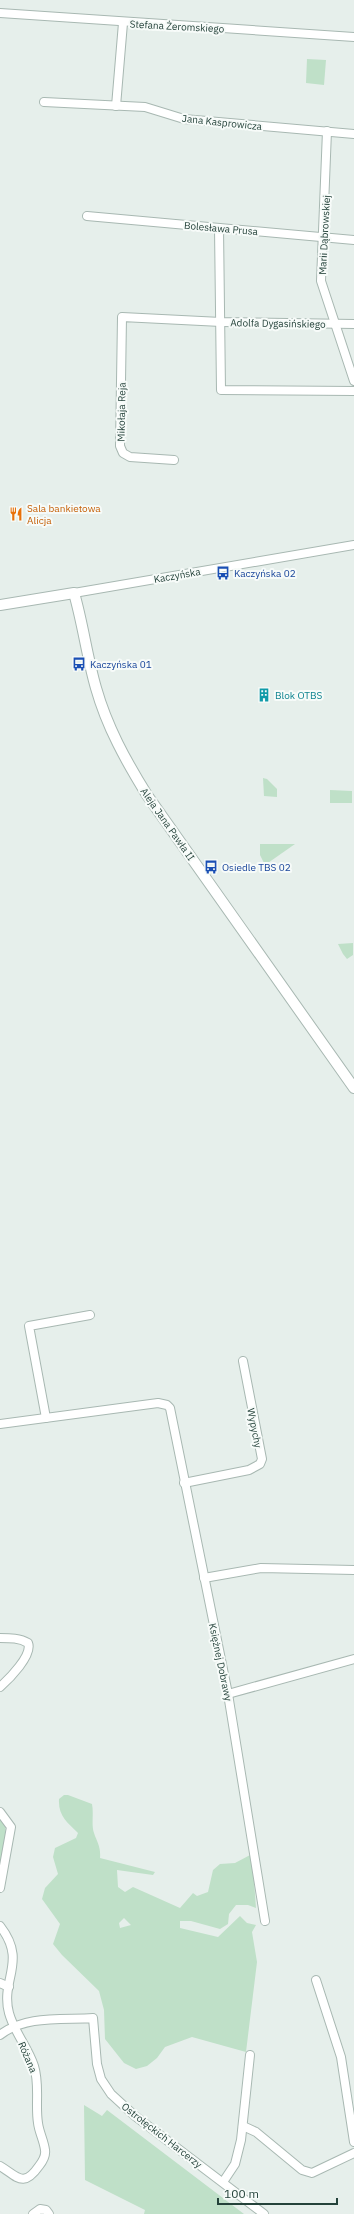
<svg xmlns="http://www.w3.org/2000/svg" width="354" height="2214" font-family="'IBM Plex Sans',sans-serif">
	<rect width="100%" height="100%" fill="#e6efeb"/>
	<g fill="#bfe0c8" fill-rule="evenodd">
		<path d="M 307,59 L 326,60 L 324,85 L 306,83 Z"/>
		<path d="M 263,778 L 267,779 L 277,789 L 277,797 L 264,796 Z"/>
		<path d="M 330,790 L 352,791 L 352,803 L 330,803 Z"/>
		<path d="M 260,844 L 295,844 L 265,865 L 260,855 Z"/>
		<path d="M 353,943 L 353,955 L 347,959 L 343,954 L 338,944 Z"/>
		<path d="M 64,1795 L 68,1795 L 92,1804 C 94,1814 91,1824 94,1833 C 97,1842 101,1847 100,1858 L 155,1872 L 153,1875 L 117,1870 L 118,1887 L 125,1892 L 133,1887 L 180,1908 L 193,1893 L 197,1896 L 208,1892 L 213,1870 L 220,1864 L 235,1863 L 252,1854 L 256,1908 L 248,1905 L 236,1905 L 229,1914 L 228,1924 L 220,1929 L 191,1921 L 180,1921 L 180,1928 L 218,1937 L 240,1916 L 247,1923 L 256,1925 L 252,1932 L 257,1962 L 246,2052 L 192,2037 L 165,2047 L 157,2058 L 147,2066 L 136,2069 L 124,2063 L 105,2039 L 104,2010 L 99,1991 L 62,1955 L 53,1944 L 60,1924 L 42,1899 L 45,1888 L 58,1874 L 53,1857 L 55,1848 L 76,1838 L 78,1833 C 67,1822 58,1816 59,1799 ZM 124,1918 L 131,1925 L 120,1928 L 119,1923 Z"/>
		<path d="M 0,1818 C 2,1821 4,1824 5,1826 C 7,1832 3,1856 0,1860 Z"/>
		<path d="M 84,2105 L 102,2116 L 107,2110 L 244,2214 L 144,2214 L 145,2210 L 85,2180 Z"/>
	</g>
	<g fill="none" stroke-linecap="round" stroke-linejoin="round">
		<g stroke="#a8b8b2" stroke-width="10">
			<g id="minor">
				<path d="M 0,13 L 354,37"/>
				<path d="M 44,102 L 145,107 L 184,119 L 354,134"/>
				<path d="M 116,106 L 123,23"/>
				<path d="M 327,131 L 321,281 L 354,381"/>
				<path d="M 87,216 L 354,240"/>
				<path d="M 219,228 L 221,390 L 354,391"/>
				<path d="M 174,460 L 130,457 L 123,453 L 120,446 L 122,317 L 221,322 L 354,324"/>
				<path d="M 74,593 L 354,545"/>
				<path d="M 46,1418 L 29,1326 L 90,1315"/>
				<path d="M 0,1424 L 158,1403 L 167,1405 L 170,1408 L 228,1694 L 265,1921"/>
				<path d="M 184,1483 L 249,1470 L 260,1464 L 262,1459 L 243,1361"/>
				<path d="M 204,1578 L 261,1568 L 354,1570"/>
				<path d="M 0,1638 C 10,1638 20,1638 28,1643 C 33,1655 9,1679 0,1687"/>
				<path d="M 228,1694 L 354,1659"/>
				<path d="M 0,1812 L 11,1827 L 0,1888"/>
				<path d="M 0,1926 C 28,1962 0,1979 9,2013 C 14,2032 28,2047 34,2066 C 40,2085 35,2104 38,2123 C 39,2132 44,2141 45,2150 C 46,2156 43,2161 39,2166 C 23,2189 17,2176 0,2166"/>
				<path d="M 316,1980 L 341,2057 L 354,2142"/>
				<path d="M 0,1983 L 9,1987"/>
				<path d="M 0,2035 C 25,2015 63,2020 93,2018 L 97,2064 L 101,2079 L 111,2094 L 135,2116 L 264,2214"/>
				<path d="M 243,2126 L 256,2132 L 302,2170 L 312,2173 L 354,2153"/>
				<path d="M 223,2182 L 235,2164 L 241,2140 L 250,2055"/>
				<path d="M 33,2214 L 40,2209 L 46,2210 L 49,2214"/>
			</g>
		</g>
		<g stroke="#a8b8b2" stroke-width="12">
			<path id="tertiary" d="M 0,605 L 74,593 C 83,624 87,657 96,688 C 107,727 126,761 147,795 L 354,1088"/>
		</g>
		<use href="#minor" stroke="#fff" stroke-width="8"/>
		<use href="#tertiary" stroke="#fff" stroke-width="10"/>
	</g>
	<defs>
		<g id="restaurant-bare" transform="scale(1.08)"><path d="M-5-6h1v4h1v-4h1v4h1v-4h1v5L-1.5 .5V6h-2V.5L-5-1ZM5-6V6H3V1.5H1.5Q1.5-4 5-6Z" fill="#e8710a" stroke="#f7fbf9" stroke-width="2.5" paint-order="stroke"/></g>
		<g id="bus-bare" transform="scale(1.08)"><path d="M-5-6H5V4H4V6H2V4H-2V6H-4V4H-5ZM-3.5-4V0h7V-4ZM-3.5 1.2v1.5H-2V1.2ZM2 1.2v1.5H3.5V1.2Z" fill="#1a4fb4" stroke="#f7fbf9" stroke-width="2.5" paint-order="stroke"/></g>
		<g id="building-bare" transform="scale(1.08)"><path d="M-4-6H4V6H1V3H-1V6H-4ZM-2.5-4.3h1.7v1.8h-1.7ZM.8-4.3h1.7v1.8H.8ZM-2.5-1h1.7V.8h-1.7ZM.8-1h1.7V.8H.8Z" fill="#0f9aa8" stroke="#f7fbf9" stroke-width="2.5" paint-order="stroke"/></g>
	</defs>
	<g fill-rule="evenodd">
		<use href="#restaurant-bare" x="16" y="514"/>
		<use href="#bus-bare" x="223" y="573"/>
		<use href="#bus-bare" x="79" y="664"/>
		<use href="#building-bare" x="264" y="695"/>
		<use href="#bus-bare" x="211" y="867"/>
	</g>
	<g text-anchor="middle" stroke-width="4" stroke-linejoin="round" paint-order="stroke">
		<g font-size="10" fill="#24423a" stroke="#f7fbf9">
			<text transform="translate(177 26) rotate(3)" y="4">Stefana Żeromskiego</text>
			<text transform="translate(222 122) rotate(6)" y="4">Jana Kasprowicza</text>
			<text transform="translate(221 228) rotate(5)" y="4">Bolesława Prusa</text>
			<text transform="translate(324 235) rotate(-87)" y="4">Marii Dąbrowskiej</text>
			<text transform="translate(278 323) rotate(1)" y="4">Adolfa Dygasińskiego</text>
			<text transform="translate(121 412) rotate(-89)" y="4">Mikołaja Reja</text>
			<text transform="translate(177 575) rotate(-10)" y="4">Kaczyńska</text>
			<text transform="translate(168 824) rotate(55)" y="4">Aleja Jana Pawła II</text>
			<text transform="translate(255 1428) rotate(79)" y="4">Wypychy</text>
			<text transform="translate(221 1662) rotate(78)" y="4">Księżnej Dobrawy</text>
			<text transform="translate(28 2057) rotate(67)" y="4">Różana</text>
			<text transform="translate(162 2135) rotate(38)" y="4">Ostrołęckich Harcerzy</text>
		</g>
		<g font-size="10" fill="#c56008" stroke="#f7fbf9" text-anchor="start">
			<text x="27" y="512">Sala bankietowa<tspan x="27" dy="12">Alicja</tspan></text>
		</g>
		<g font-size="10" fill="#164399" stroke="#f7fbf9" text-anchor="start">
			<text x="234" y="577">Kaczyńska 02</text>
			<text x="90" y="668">Kaczyńska 01</text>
			<text x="222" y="871">Osiedle TBS 02</text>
		</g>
		<g font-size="10" fill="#0d838f" stroke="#f7fbf9" text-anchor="start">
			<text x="275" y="699">Blok OTBS</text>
		</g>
	</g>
	<path d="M218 2198v6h119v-6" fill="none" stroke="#24423a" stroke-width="2"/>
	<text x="224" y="2198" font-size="12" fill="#24423a" stroke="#f7fbf9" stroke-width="3" paint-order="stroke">100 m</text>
</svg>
